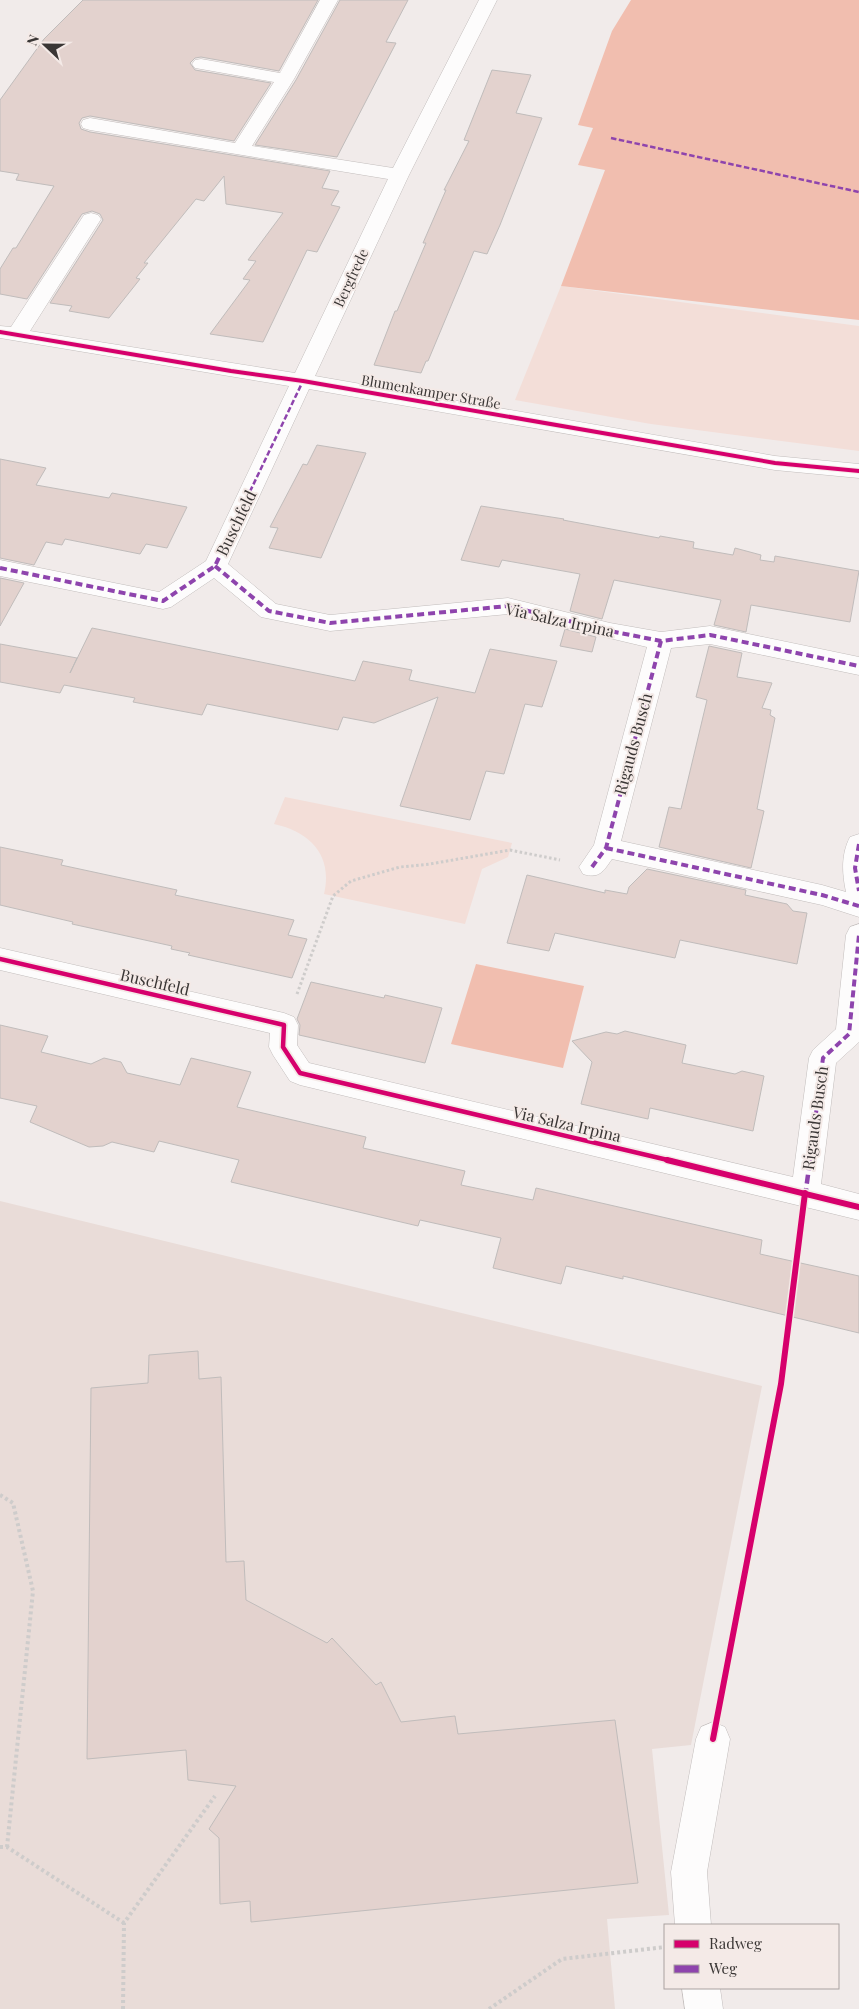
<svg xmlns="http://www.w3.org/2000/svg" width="859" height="2009" font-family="'Playfair Display',serif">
	<rect width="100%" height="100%" fill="#f1ebea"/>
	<path fill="#e9dcd8" d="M 0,1201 L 762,1386 L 691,1745 L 652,1749 L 669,1915 L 607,1919 L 615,2009 L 0,2009 Z"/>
	<g fill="#f3ded8">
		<path d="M 561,286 L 859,326 L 859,451 L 651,424 L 515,400 Z"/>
		<path d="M 285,797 L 512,843 L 508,857 L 482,869 L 465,924 L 324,894 C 333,856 311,832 274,824 Z"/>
	</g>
	<g fill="#f1beaf">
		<path d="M 631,0 L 859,0 L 859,320 L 561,286 L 605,170 L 578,165 L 593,128 L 578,125 L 612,31 Z"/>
		<path d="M 476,964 L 584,986 L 563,1068 L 451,1044 Z"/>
	</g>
	<g fill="#e3d2ce" stroke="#c0bcbb">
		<path d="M 83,0 L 318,0 L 279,71 L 201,57 L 195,58 L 190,63 L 195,70 L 271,83 L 234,141 L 90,116 L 82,118 L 79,123 L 81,129 L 90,132 L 330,171 L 322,188 L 339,191 L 331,205 L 340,207 L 317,252 L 307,250 L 263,342 L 210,334 L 250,280 L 243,279 L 256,261 L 248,260 L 283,213 L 226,204 L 224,176 L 204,201 L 196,199 L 144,263 L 148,263 L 136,278 L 140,279 L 109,318 L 69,311 L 72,306 L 50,303 L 103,220 L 100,214 L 92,211 L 82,214 L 27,299 L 0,294 L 0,269 L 13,248 L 16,248 L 54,186 L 16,180 L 19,174 L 0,171 L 0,100 L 44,39 Z"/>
		<path d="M 340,0 L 408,0 L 386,42 L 396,43 L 337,157 L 255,145 L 296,80 Z"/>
		<path d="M 492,70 L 531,75 L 516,113 L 542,118 L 500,225 L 487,254 L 474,251 L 428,361 L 426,361 L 421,373 L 374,365 L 395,311 L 397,311 L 426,243 L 423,243 L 446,190 L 444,190 L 469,141 L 464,140 Z"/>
		<path d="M 317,445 L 366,453 L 321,558 L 269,548 L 278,528 L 270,527 L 303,464 L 307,465 Z"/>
		<path d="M 0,459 L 46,468 L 36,485 L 109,498 L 112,493 L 187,507 L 167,548 L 146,544 L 140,554 L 65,539 L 62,545 L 46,542 L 34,565 L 0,558 Z"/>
		<path d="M 481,506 L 564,519 L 563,520 L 659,538 L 660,536 L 694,542 L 693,548 L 733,555 L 735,548 L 761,555 L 760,560 L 774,562 L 775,556 L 859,571 L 850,622 L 751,605 L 746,632 L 714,625 L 721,600 L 614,580 L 602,619 L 570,611 L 580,574 L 502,560 L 499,567 L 461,560 Z"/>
		<path d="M 0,578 L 24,583 L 0,626 Z"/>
		<path d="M 92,628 L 355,681 L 363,661 L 412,670 L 409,680 L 475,693 L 490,649 L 557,661 L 542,707 L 525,704 L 504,774 L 486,771 L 470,820 L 400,806 L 438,697 L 374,723 L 343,717 L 338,730 L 207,704 L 202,715 L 133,702 L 135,698 L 64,685 L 60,693 L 0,682 L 0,644 L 77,658 L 70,673 Z"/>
		<path d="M 565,629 L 596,637 L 592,652 L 560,646 Z"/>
		<path d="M 709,646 L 742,653 L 737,677 L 772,683 L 762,708 L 771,710 L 770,715 L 775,718 L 757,809 L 764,811 L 751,868 L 659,847 L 669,807 L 681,809 L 707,700 L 696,697 Z"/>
		<path d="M 0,847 L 63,860 L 61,865 L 177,890 L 175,895 L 294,920 L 288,935 L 307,939 L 292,978 L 188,955 L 190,953 L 171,949 L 172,946 L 72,924 L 73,922 L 0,905 Z"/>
		<path d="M 647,869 L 746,890 L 745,895 L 787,904 L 793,911 L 807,913 L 797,964 L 680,940 L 675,958 L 555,933 L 549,951 L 507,943 L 527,875 L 605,893 L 605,890 L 627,894 L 629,887 Z"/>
		<path d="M 311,982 L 384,998 L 385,995 L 442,1008 L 425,1063 L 299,1035 L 300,1025 L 297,1019 Z"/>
		<path d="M 0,1025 L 48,1036 L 41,1052 L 91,1064 L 104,1058 L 121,1062 L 127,1073 L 180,1085 L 191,1058 L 251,1072 L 237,1107 L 366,1137 L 363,1148 L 465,1171 L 461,1185 L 533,1200 L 536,1188 L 762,1240 L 760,1254 L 859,1276 L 859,1333 L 623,1276 L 623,1279 L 566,1266 L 561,1284 L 493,1268 L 501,1238 L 420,1220 L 418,1226 L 231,1182 L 239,1160 L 159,1141 L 154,1152 L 112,1142 L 103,1146 L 89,1147 L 30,1122 L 37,1106 L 0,1098 Z"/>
		<path d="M 625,1031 L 686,1045 L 682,1063 L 735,1074 L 742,1071 L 764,1076 L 753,1131 L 650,1108 L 648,1119 L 581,1104 L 592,1062 L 572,1041 L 606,1032 L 617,1034 Z"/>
		<path d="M 198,1351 L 199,1379 L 221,1377 L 226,1562 L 244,1561 L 246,1600 L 327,1643 L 332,1638 L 376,1685 L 381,1682 L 401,1722 L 455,1716 L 458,1734 L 615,1720 L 638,1883 L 251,1922 L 250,1901 L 220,1904 L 219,1838 L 209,1829 L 236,1786 L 188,1780 L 186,1750 L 87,1759 L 91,1388 L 148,1383 L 149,1355 Z"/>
	</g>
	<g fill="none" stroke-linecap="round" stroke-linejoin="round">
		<g stroke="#c2bdbc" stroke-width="1">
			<g id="minor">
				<path d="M 320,0 L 338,0 L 294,79 L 252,146 L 393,168 L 479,0 L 497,0 L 409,175 L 315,376 L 775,456 L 859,464 L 859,478 L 775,470 L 309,389 L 228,564 L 276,604 L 330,615 L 508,598 L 610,623 L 661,632 L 710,626 L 859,657 L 859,675 L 710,644 L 671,648 L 621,841 L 822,885 L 846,892 C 842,873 841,854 850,837 L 859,834 L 859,917 L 822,905 L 612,859 C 603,872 599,879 583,874 L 579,867 L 594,845 L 647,647 L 508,614 L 330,631 L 261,617 L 214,578 L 171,607 L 163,609 L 0,576 L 0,560 L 159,592 L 206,561 L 289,386 L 0,338 L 0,326 L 11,327 L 84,215 L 91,213 L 98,215 L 101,219 L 30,331 L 295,373 L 388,179 L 90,130 L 83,128 L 81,124 L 83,120 L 90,118 L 235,143 L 274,82 L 201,69 L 195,68 L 192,64 L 195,60 L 201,59 L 280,73 Z"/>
				<path d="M 859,924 L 859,1042 L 836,1063 L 821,1184 L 859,1194 L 859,1220 L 300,1085 L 290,1081 L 273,1055 L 269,1047 L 270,1033 L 0,970 L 0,948 L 284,1013 L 294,1017 L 298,1025 L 297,1045 L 309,1063 L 793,1177 L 809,1058 L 813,1050 L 836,1029 L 846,935 L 850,927 Z"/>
				<path d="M 713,1722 L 725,1727 L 730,1739 L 707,1872 L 711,1925 L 675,1925 L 671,1872 L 696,1739 L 701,1727 Z"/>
				<path d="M 682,1988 L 720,1988 L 723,2009 L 685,2009 Z"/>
			</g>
		</g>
		<path stroke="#cecccb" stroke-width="3" stroke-dasharray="2.5 2.5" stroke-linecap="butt" d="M 297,994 L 333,896 L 351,881 L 400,867 L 430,864 L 510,850 L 560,860"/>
		<g stroke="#cecccb" stroke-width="4" stroke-dasharray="3 3" stroke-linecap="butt">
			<path d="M 0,1495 L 13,1503 L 33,1591 L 7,1847"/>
			<path d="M 0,1847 L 7,1847 L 124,1923"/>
			<path d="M 123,2009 L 124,1923 L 215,1796"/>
			<path d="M 489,2009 L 562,1959 L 665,1947"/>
		</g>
		<use href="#minor" fill="#fdfcfc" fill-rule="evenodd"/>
		<g stroke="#8e44ad" stroke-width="2.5" stroke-dasharray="5.5 2.5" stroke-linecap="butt">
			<path d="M 611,138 L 859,192"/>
			<path d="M 243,506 L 303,381"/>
		</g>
		<g stroke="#8e44ad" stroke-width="4" stroke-dasharray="7 4" stroke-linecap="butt">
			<path d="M 215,566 L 269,611 L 330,623 L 508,606 L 610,631 L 661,641 L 710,635 L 859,666"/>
			<path d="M 0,568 L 163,601 L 215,566 L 244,505"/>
			<path d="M 859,844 L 855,868 L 859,891"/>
			<path d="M 606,848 L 822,895 L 859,906"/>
			<path d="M 592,867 L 606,848 L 661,641"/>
			<path d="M 810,1161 L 823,1058 L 849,1034 L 859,935"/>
		</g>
		<path stroke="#8e44ad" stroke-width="4.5" stroke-dasharray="9 4.5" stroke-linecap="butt" d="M 805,1197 L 810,1160"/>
		<g stroke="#f4eae7" stroke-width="6">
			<path id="cycleway-far2" d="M 0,332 L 231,371 L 303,381 L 775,463 L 859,471"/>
		</g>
		<g stroke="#f4eae7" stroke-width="8">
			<path id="cycleway-far1" d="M 0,959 L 284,1025 L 283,1047 L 300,1073 L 672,1161"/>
		</g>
		<g stroke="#f4eae7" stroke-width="9">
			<g id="cycleway">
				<path d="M 667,1160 L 859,1207"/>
				<path d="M 713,1739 L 781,1384 L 805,1193"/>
			</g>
		</g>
		<use href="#cycleway-far2" stroke="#d6006c" stroke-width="4"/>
		<use href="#cycleway-far1" stroke="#d6006c" stroke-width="4.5"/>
		<use href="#cycleway" stroke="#d6006c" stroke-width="6"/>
	</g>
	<g text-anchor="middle" stroke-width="4" stroke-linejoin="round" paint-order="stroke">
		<g font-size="14" fill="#3a3635" stroke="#f4eae7">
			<text transform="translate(351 278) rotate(-65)" y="5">Bergfrede</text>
			<text transform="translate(431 392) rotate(10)" y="5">Blumenkamper Straße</text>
		</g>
		<g font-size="16" fill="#3a3635" stroke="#f4eae7">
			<text transform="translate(236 523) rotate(-64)" y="6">Buschfeld</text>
			<text transform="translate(560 620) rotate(12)" y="6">Via Salza Irpina</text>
			<text transform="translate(633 744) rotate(-75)" y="6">Rigauds Busch</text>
			<text transform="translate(155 982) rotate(13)" y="6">Buschfeld</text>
			<text transform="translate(815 1118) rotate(-82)" y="6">Rigauds Busch</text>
			<text transform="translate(567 1124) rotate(13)" y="6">Via Salza Irpina</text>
		</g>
	</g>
	<rect x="664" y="1924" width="175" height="65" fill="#f4eae7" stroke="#aaa2a0"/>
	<rect x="674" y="1940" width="25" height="8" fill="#d6006c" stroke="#aaa2a0"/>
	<text x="709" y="1949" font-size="15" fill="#3a3635">Radweg</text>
	<rect x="674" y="1965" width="25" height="8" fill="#8e44ad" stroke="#aaa2a0"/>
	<text x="709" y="1974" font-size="15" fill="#3a3635">Weg</text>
	<g transform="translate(45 45) rotate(292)" stroke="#f4eae7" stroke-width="4" paint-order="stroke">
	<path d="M0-4L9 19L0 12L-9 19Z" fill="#3a3635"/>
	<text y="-8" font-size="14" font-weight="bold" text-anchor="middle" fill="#3a3635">N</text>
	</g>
</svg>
